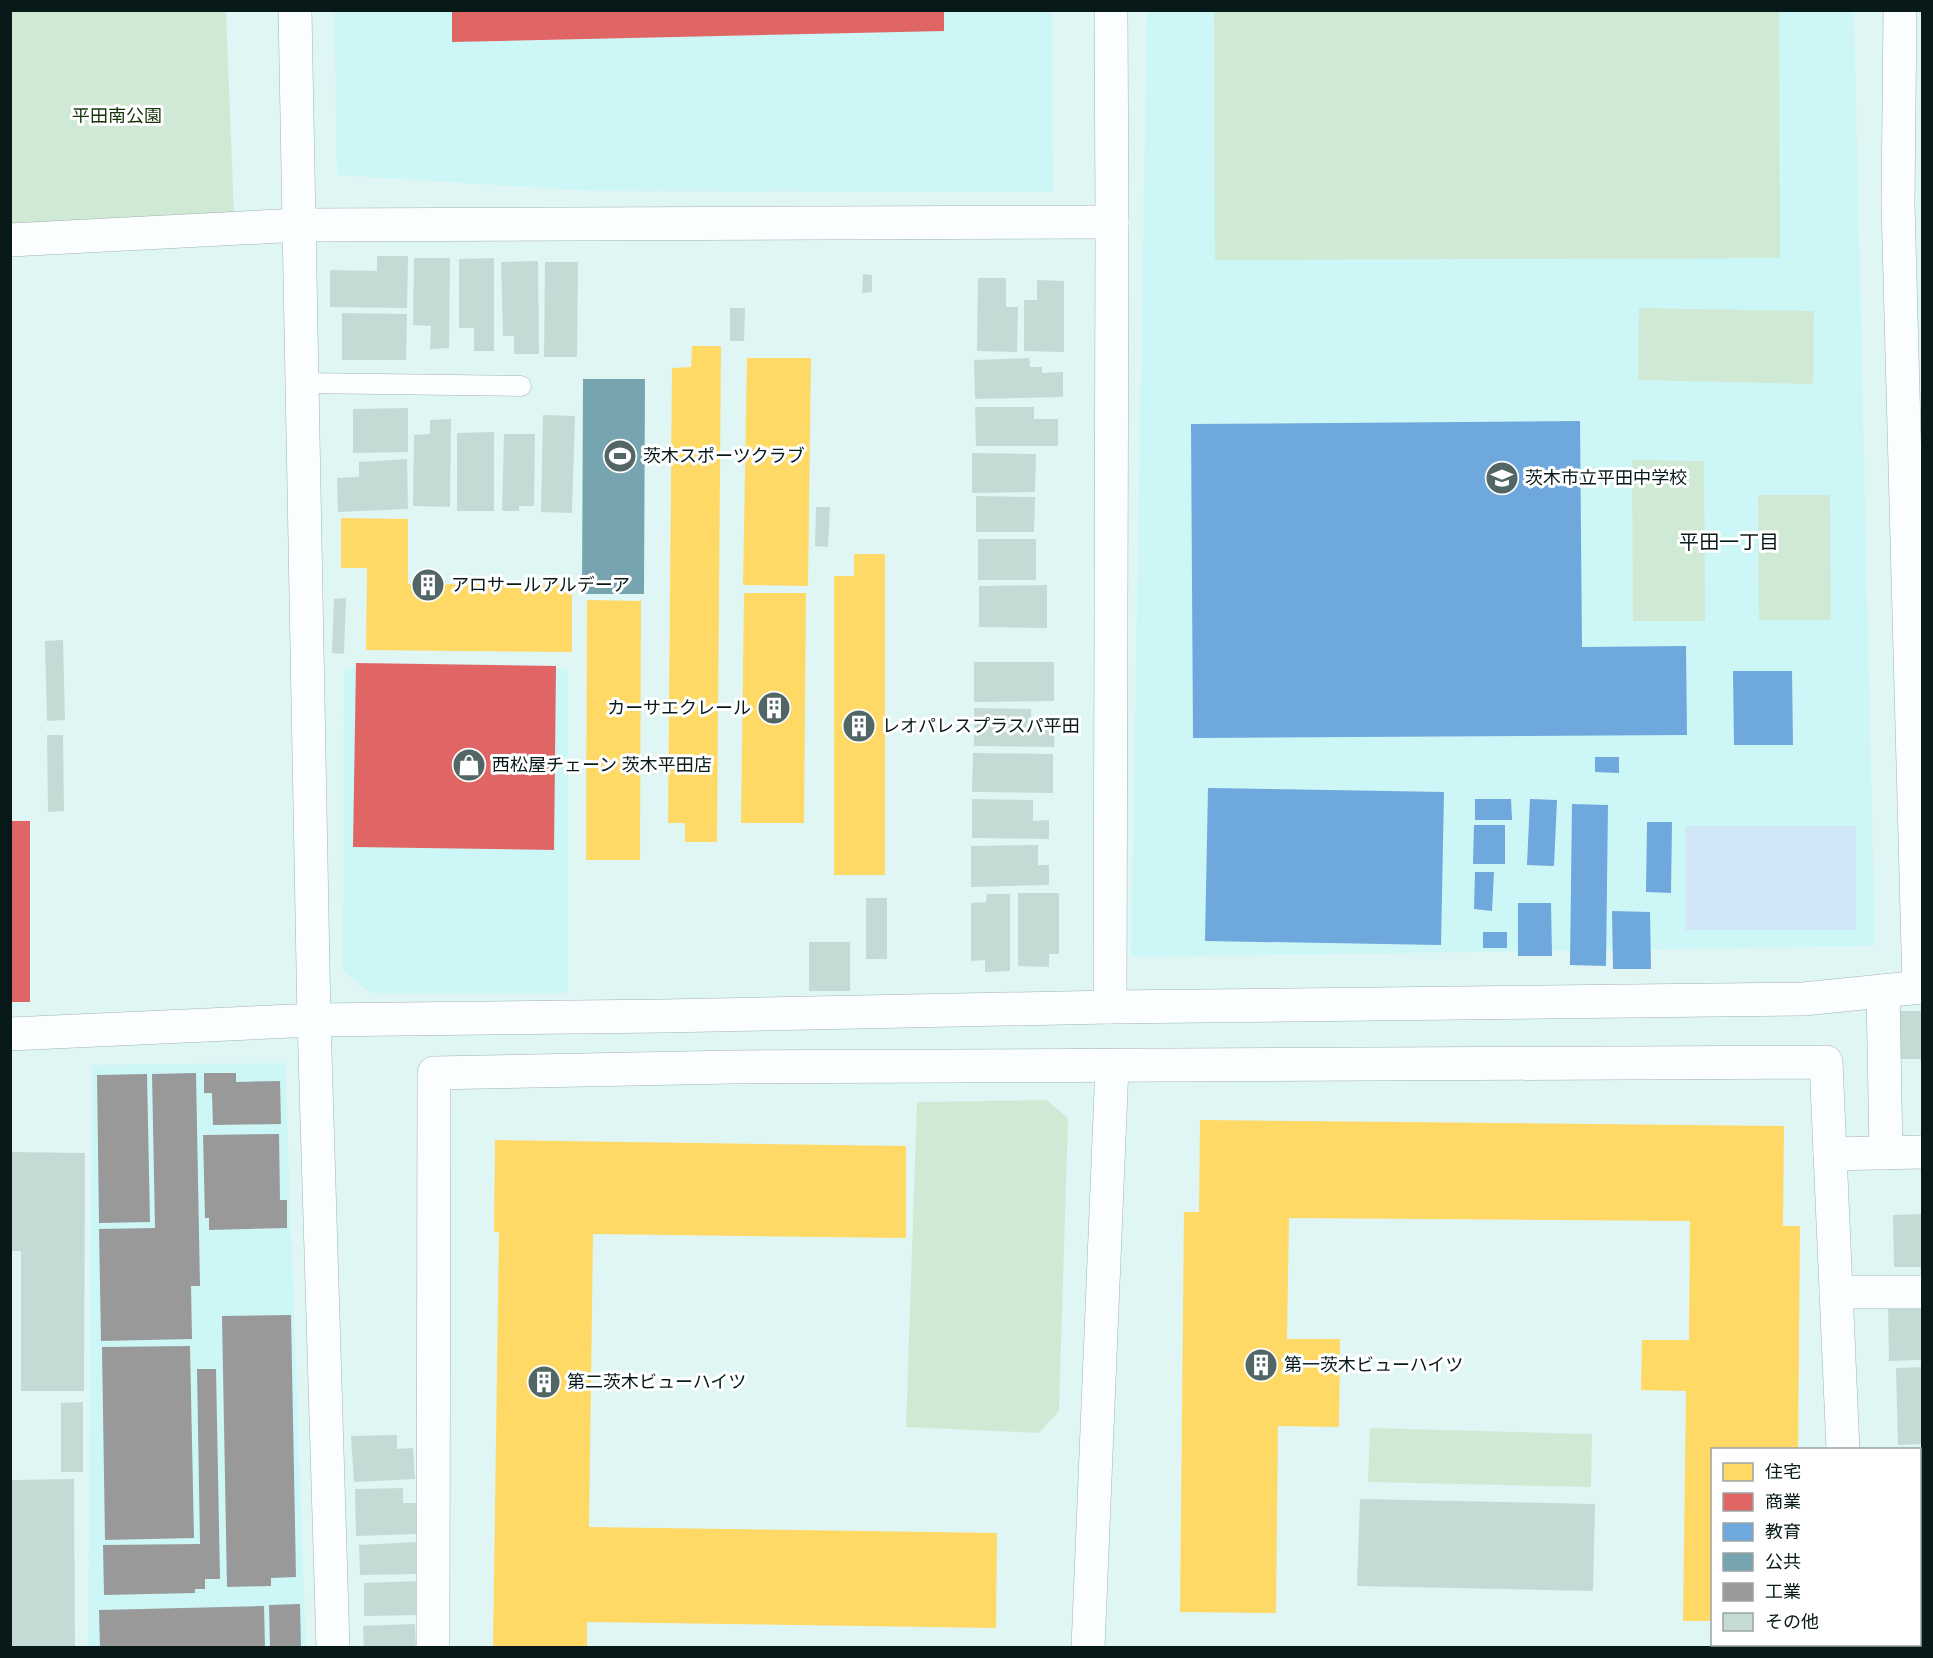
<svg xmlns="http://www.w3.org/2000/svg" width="1933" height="1658" font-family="Montserrat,'Noto Sans JP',sans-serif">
	<rect width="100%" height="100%" fill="#e0f6f5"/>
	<g fill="#cdf7f6">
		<path d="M 334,11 L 1052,11 L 1053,192 L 590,191 L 337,175 Z"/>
		<path d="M 1147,11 L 1854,11 L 1875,946 L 1131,957 Z"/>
		<path d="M 344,669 L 568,669 L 568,993 L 370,993 L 343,971 Z"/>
		<path d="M 285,1063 L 306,1647 L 88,1648 L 92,1065 Z"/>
	</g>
	<g fill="#d0e9d4">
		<path d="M 10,11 L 226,11 L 234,216 L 11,224 Z"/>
		<path d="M 1214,11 L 1779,11 L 1780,258 L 1215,260 Z"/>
		<path d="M 1639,308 L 1814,311 L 1813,384 L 1638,380 Z"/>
		<path d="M 1632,460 L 1704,461 L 1705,621 L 1633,621 Z"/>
		<path d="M 1758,495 L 1830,495 L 1831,620 L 1759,620 Z"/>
		<path d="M 1046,1100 L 1068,1118 L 1059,1411 L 1039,1433 L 906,1427 L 917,1102 Z"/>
		<path d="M 1370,1428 L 1592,1434 L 1591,1487 L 1368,1482 Z"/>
	</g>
	<rect fill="#d1e6f6" x="1685" y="826" width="171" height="104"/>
	<g fill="#ffd966">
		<path d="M 692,346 L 721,346 L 717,842 L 685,842 L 685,823 L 668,823 L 672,368 L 691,367 Z"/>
		<path d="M 747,358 L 811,358 L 808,586 L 743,585 Z"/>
		<path d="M 341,518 L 408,519 L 408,584 L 572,585 L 572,652 L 366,650 L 367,568 L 341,568 Z"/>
		<path d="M 854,554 L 885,554 L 885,875 L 834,875 L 834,576 L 854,576 Z"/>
		<path d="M 744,593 L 806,593 L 804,823 L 741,823 Z"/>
		<path d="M 587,600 L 641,601 L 640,860 L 586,860 Z"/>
		<path d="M 1200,1120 L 1784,1126 L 1783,1226 L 1800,1226 L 1798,1450 L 1712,1450 L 1712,1621 L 1683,1621 L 1686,1391 L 1641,1390 L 1642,1340 L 1689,1340 L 1690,1221 L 1289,1218 L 1287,1339 L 1340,1339 L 1339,1427 L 1278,1426 L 1276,1613 L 1180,1612 L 1184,1212 L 1199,1212 Z"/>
		<path d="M 495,1140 L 906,1146 L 906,1238 L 593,1234 L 589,1527 L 997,1533 L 996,1628 L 587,1622 L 587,1648 L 493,1648 L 499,1232 L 494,1232 Z"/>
	</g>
	<g fill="#e06666">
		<path d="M 452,10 L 944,10 L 944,31 L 452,42 Z"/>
		<path d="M 356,663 L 556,666 L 554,850 L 353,847 Z"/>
		<rect x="10" y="821" width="20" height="181"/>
	</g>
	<g fill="#6fa8dc">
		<path d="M 1580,421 L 1582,647 L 1686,646 L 1687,735 L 1193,738 L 1191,424 Z"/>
		<path d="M 1733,671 L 1792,671 L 1793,745 L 1734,745 Z"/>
		<path d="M 1595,757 L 1619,757 L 1619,773 L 1595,772 Z"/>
		<path d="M 1208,788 L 1444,792 L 1441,945 L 1205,941 Z"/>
		<path d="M 1475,799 L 1511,799 L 1512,820 L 1475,820 Z"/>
		<path d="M 1530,799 L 1557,800 L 1554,866 L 1527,865 Z"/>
		<path d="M 1572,804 L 1608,805 L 1606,966 L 1570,965 Z"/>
		<path d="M 1647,822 L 1672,822 L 1671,893 L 1646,892 Z"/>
		<path d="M 1474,825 L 1505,825 L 1505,864 L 1473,864 Z"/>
		<path d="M 1475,872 L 1494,872 L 1492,911 L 1474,909 Z"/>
		<path d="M 1518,903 L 1551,903 L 1552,956 L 1518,956 Z"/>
		<path d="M 1612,911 L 1650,912 L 1651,969 L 1613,969 Z"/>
		<rect x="1483" y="932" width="24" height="16"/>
	</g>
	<path fill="#76a5af" d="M 583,379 L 645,379 L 644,594 L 582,594 Z"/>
	<g fill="#999">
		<path d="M 196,1073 L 200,1286 L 191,1286 L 192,1339 L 101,1341 L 99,1229 L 155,1228 L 152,1074 Z"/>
		<path d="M 204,1073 L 236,1073 L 236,1082 L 280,1081 L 281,1124 L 213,1125 L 212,1093 L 204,1093 Z"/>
		<path d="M 147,1074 L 150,1222 L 99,1223 L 97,1075 Z"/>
		<path d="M 279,1134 L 280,1200 L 287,1200 L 287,1228 L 209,1230 L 209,1218 L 205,1218 L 203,1135 Z"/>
		<path d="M 291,1315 L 296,1577 L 271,1578 L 271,1586 L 227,1587 L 222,1316 Z"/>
		<path d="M 190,1346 L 194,1538 L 105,1540 L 102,1347 Z"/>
		<path d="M 197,1369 L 216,1369 L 220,1579 L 205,1579 L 205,1589 L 195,1589 L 195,1593 L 104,1595 L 103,1545 L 200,1544 Z"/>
		<path d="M 300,1604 L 301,1648 L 270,1648 L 269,1605 Z"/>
		<path d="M 264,1606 L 265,1648 L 100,1648 L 99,1610 Z"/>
	</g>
	<g fill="#c6dad5">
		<path d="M 377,256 L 408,256 L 407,308 L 330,307 L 330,270 L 377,271 Z"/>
		<path d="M 414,258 L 450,258 L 449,348 L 430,349 L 431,326 L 413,325 Z"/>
		<path d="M 494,258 L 494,351 L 474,351 L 474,328 L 459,328 L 459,259 Z"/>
		<path d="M 538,261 L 539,354 L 514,354 L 514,336 L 503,336 L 501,262 Z"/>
		<path d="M 545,262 L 578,262 L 577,357 L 544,357 Z"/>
		<path d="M 863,274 L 872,275 L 872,292 L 862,293 Z"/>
		<path d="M 978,278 L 1006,278 L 1006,307 L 1018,307 L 1017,352 L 977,351 Z"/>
		<path d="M 1037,280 L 1064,281 L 1064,352 L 1024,351 L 1024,300 L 1037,300 Z"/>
		<path d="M 730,308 L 745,308 L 744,341 L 730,341 Z"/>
		<path d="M 342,313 L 407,314 L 406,360 L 342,360 Z"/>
		<path d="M 1029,358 L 1030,367 L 1042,367 L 1042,373 L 1063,372 L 1063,397 L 975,399 L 974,360 Z"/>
		<path d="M 975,407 L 1034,407 L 1034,419 L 1058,419 L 1058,446 L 976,446 Z"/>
		<path d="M 408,408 L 408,452 L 353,453 L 353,409 Z"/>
		<path d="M 543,415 L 575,416 L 572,513 L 541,512 Z"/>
		<path d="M 451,419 L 450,507 L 413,506 L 414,435 L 430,434 L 430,420 Z"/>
		<path d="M 494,432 L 494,511 L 457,511 L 457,433 Z"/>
		<path d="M 504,434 L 535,434 L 534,506 L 519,506 L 519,511 L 502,511 Z"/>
		<path d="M 972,453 L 1036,454 L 1035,492 L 972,493 Z"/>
		<path d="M 407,459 L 408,509 L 338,512 L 337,478 L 359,477 L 359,462 Z"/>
		<path d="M 976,496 L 1035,497 L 1034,532 L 976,532 Z"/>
		<path d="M 816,507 L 830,507 L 828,547 L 815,546 Z"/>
		<rect x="978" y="539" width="58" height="41"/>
		<path d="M 1047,585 L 1047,628 L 979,627 L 979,586 Z"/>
		<path d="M 346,598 L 344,654 L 332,653 L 334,599 Z"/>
		<path d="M 63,640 L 65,720 L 47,721 L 45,641 Z"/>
		<path d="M 974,662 L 1054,662 L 1054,701 L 974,702 Z"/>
		<path d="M 974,708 L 1031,709 L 1031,726 L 1055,726 L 1054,747 L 974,746 Z"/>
		<path d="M 47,735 L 63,735 L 64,811 L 48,812 Z"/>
		<path d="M 973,753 L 1053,754 L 1053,793 L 972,792 Z"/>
		<path d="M 972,799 L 1033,800 L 1033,821 L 1049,820 L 1049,839 L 972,838 Z"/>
		<path d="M 1038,845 L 1038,865 L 1049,865 L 1049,885 L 971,887 L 971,846 Z"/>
		<path d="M 1018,893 L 1059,893 L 1059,954 L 1049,954 L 1049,967 L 1018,966 Z"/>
		<path d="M 987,894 L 1010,894 L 1010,971 L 985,972 L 985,960 L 971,961 L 971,903 L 986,902 Z"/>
		<rect x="866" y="898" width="21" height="61"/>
		<rect x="809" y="942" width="41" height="49"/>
		<path d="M 1899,1011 L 1922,1011 L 1922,1059 L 1900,1059 Z"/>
		<path d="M 10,1152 L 85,1153 L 84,1391 L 21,1391 L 21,1251 L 10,1251 Z"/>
		<path d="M 1922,1214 L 1922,1267 L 1894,1267 L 1893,1215 Z"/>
		<path d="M 1888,1304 L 1922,1304 L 1922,1360 L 1889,1361 Z"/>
		<path d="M 1922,1367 L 1922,1444 L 1898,1445 L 1896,1368 Z"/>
		<path d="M 83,1402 L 83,1472 L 61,1472 L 61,1403 Z"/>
		<path d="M 397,1435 L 397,1449 L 413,1448 L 415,1479 L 354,1482 L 351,1436 Z"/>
		<rect x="1920" y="1470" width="2" height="44"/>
		<path d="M 74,1479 L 75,1648 L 10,1648 L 10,1480 Z"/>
		<path d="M 403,1488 L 403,1503 L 416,1503 L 417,1534 L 356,1536 L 355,1489 Z"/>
		<path d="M 1360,1499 L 1595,1504 L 1593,1591 L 1357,1586 Z"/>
		<rect x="1920" y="1519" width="2" height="51"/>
		<path d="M 416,1542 L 417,1574 L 360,1575 L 359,1545 Z"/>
		<rect x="1920" y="1573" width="2" height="60"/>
		<path d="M 420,1581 L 421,1615 L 364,1616 L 364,1583 Z"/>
		<path d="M 415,1624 L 416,1648 L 364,1648 L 363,1626 Z"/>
		<path d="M 1920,1638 L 1922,1638 L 1922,1648 L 1900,1648 L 1900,1644 L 1920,1644 Z"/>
	</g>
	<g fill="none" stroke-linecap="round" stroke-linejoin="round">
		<g stroke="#a1b3b3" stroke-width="21">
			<path id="lane" d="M 303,383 L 521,386"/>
		</g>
		<g stroke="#a1b3b3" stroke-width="34">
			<g id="street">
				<path d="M 1900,10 L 1898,204 L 1919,987"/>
				<path d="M 10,240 L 300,225 L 1112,222"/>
				<path d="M 1883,991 L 1886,1153"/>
				<path d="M 1110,1007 L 1112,222 L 1111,10"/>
				<path d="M 10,1034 L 314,1020 L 664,1016 L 1110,1007 L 1803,999 L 1922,987"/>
				<path d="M 1830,1154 L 1922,1152"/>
				<path d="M 1836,1292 L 1922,1292"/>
				<path d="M 1852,1644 L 1852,1648"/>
				<path d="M 433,1648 L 434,1073 L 732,1067 L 1826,1062 L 1843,1450"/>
				<path d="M 1088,1648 L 1112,1066"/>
			</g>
		</g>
		<g stroke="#a1b3b3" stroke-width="34">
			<path id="secondary" d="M 295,10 L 314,1020 L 333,1648"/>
		</g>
		<use href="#lane" stroke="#fafefe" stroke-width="20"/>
		<use href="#street" stroke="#fafefe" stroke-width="33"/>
		<use href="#secondary" stroke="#fafefe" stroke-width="33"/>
	</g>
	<defs>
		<g id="stadium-disc" transform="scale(1.725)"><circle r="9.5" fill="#536666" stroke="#fff"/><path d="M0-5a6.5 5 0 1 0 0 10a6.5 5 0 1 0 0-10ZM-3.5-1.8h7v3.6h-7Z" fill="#fff"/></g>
		<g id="school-disc" transform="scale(1.725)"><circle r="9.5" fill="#536666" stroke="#fff"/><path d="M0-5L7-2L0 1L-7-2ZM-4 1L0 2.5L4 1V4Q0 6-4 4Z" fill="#fff"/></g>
		<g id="building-disc" transform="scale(1.725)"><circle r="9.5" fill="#536666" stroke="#fff"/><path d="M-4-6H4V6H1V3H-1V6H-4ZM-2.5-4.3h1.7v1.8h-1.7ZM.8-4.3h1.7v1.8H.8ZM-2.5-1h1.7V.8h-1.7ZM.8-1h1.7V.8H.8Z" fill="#fff"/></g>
		<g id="shop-disc" transform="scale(1.725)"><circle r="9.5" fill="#536666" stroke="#fff"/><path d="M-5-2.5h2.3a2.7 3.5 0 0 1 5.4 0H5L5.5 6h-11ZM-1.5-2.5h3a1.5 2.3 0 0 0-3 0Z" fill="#fff"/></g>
	</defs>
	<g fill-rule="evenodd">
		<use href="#stadium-disc" x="620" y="456"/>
		<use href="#school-disc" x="1502" y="478"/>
		<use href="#building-disc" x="428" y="585"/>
		<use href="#building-disc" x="774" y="708"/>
		<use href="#building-disc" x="859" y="726"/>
		<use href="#shop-disc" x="469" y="765"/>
		<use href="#building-disc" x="1261" y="1365"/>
		<use href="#building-disc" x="544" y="1382"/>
	</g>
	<g text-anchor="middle" stroke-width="6" stroke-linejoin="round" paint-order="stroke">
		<g font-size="18" fill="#163308" stroke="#fff">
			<text x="117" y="122">平田南公園</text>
		</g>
		<g font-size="18" fill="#071919" stroke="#fff" text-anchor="start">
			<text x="643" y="462">茨木スポーツクラブ</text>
			<text x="1525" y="484">茨木市立平田中学校</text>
			<text x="451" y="591">アロサールアルデーア</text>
			<text x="751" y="714" text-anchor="end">カーサエクレール</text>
			<text x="882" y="732">レオパレスプラスパ平田</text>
			<text x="492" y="771">西松屋チェーン 茨木平田店</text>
			<text x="1284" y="1371">第一茨木ビューハイツ</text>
			<text x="567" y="1388">第二茨木ビューハイツ</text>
		</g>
		<g font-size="20" fill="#071919" stroke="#fff">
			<text x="1729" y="549">平田一丁目</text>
		</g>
	</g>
	<rect width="1933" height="1658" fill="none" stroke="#071919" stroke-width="24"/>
	<rect x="1711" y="1448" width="210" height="198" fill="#ffffff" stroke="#9ca3a3" stroke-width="1.5"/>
	<rect x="1723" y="1463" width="30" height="18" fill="#ffd966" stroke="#9ca3a3" stroke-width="1.5"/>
	<text x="1765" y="1478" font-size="18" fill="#071919">住宅</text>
	<rect x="1723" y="1493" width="30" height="18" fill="#e06666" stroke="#9ca3a3" stroke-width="1.5"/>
	<text x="1765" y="1508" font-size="18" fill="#071919">商業</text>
	<rect x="1723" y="1523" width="30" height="18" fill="#6fa8dc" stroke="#9ca3a3" stroke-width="1.5"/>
	<text x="1765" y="1538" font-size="18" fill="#071919">教育</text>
	<rect x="1723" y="1553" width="30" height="18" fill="#76a5af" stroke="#9ca3a3" stroke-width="1.5"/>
	<text x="1765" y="1568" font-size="18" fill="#071919">公共</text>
	<rect x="1723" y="1583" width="30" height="18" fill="#999999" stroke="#9ca3a3" stroke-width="1.5"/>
	<text x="1765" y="1598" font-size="18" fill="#071919">工業</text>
	<rect x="1723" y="1613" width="30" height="18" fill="#c6dad5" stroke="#9ca3a3" stroke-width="1.5"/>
	<text x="1765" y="1628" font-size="18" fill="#071919">その他</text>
</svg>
